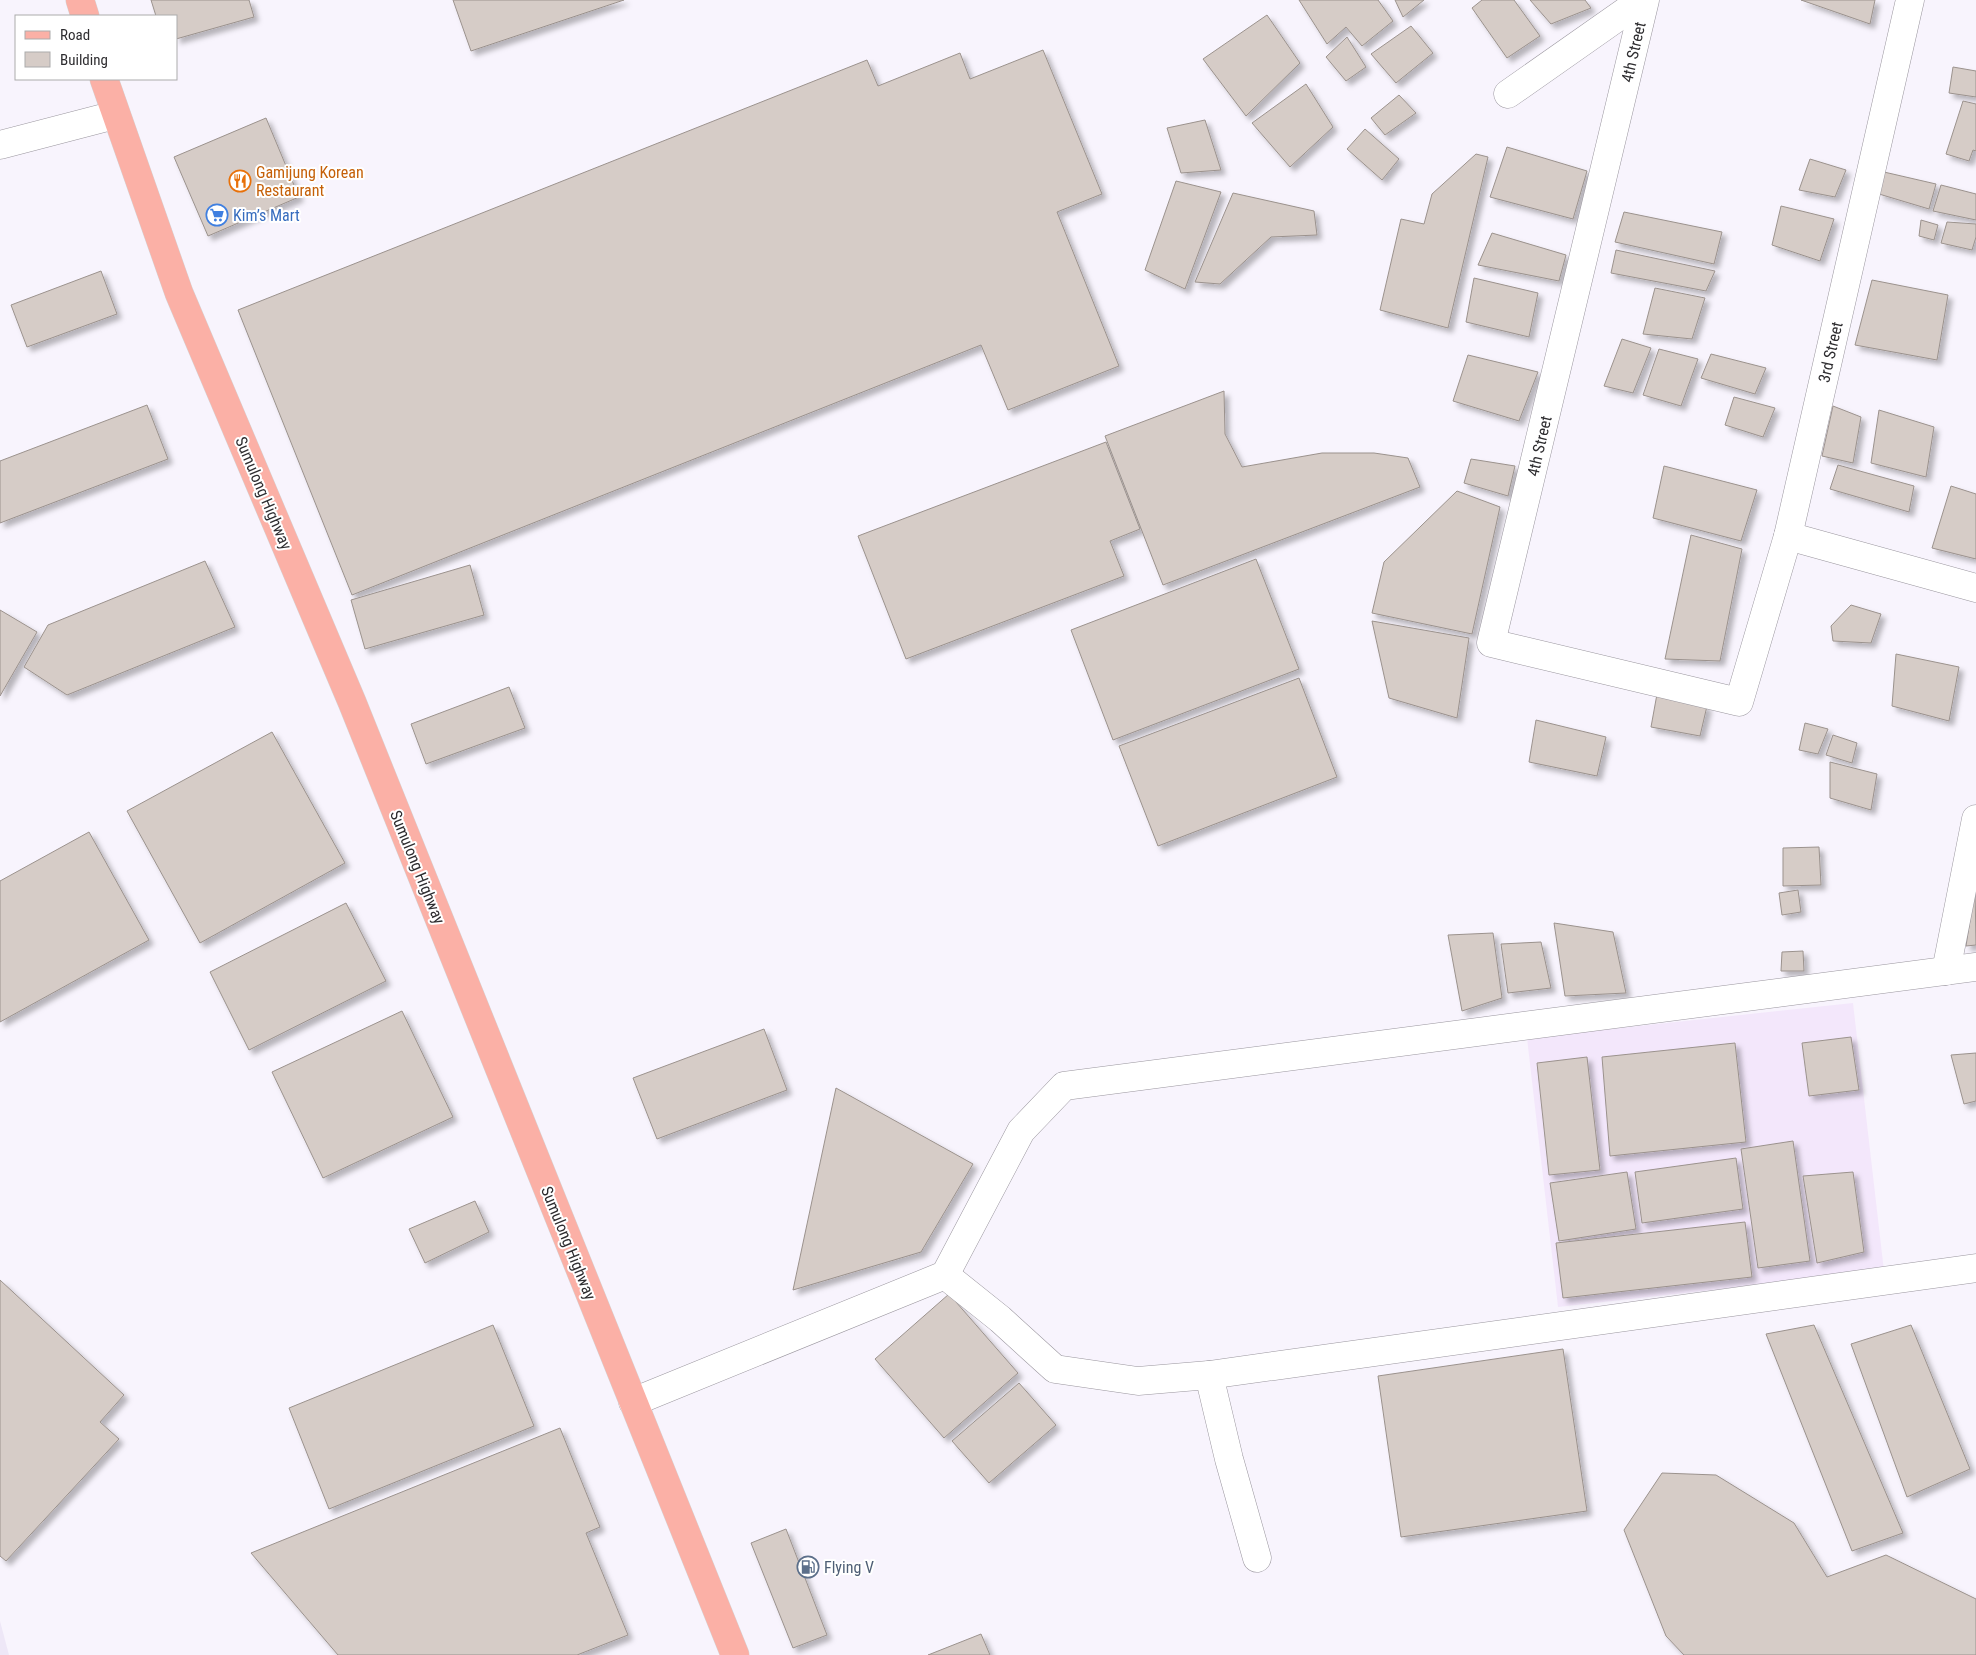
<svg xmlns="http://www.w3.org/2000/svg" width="1976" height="1655" font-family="'Roboto Condensed',sans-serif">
	<defs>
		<filter id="shadow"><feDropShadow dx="4.5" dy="4.5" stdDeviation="2.5" flood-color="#0004"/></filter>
	</defs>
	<rect width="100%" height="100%" fill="#f8f4fd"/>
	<path fill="#eee7f7" d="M 0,1621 L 9,1655 L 0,1655 Z"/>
	<path fill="#f3e7fb" d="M 1853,1003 L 1884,1271 L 1558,1307 L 1527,1038 Z"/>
	<g fill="#d6ccc7" stroke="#9b928d" filter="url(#shadow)">
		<path d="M 151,0 L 249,0 L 254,17 L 176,39 L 176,16 L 156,16 Z"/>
		<path d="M 453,0 L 624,0 L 471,51 Z"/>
		<path d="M 1299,0 L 1378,0 L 1393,21 L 1362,46 L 1346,27 L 1327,44 Z"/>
		<path d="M 1395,0 L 1424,0 L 1403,17 Z"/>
		<path d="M 1482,0 L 1514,0 L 1540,36 L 1507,58 L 1472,8 Z"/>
		<path d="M 1530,0 L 1585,0 L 1591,8 L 1551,24 Z"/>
		<path d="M 1801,0 L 1875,0 L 1870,24 Z"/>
		<path d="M 1267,15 L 1300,63 L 1246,116 L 1203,59 Z"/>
		<path d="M 1411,26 L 1433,53 L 1396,83 L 1371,54 Z"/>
		<path d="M 1347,37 L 1366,67 L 1346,81 L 1326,57 Z"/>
		<path d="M 1043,50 L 1102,194 L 1057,212 L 1119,366 L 1008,410 L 981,345 L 352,595 L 238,310 L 867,60 L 878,86 L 960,53 L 970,79 Z"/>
		<path d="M 1953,67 L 1976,71 L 1976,97 L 1949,93 Z"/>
		<path d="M 1306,84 L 1333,127 L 1290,167 L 1252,123 Z"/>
		<path d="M 1399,95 L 1416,113 L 1385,135 L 1371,118 Z"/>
		<path d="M 1963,101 L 1976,104 L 1976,151 L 1973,150 L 1969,161 L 1946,154 Z"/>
		<path d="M 266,118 L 299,197 L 208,236 L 174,157 Z"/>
		<path d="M 1205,120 L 1221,170 L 1181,173 L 1167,128 Z"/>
		<path d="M 1365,129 L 1399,159 L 1382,180 L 1347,149 Z"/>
		<path d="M 1507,147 L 1587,171 L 1573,219 L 1490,197 Z"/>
		<path d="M 1476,154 L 1488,157 L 1448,328 L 1380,310 L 1401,219 L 1424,224 L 1432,194 Z"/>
		<path d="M 1810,159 L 1846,170 L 1835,197 L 1799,190 Z"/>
		<path d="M 1884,172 L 1936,184 L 1929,209 L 1879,194 Z"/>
		<path d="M 1176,181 L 1221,192 L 1185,289 L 1145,270 Z"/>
		<path d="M 1941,185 L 1976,194 L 1976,220 L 1933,211 Z"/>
		<path d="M 1233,193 L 1314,211 L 1317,235 L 1271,237 L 1220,284 L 1195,282 Z"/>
		<path d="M 1781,206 L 1834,219 L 1820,261 L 1772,245 Z"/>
		<path d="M 1624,212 L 1722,232 L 1714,264 L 1615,242 Z"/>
		<path d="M 1921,220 L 1938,225 L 1934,240 L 1919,236 Z"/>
		<path d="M 1947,222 L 1976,224 L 1976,237 L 1972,250 L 1941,243 Z"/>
		<path d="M 1492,233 L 1566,255 L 1559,281 L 1478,265 Z"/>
		<path d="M 1616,250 L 1715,271 L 1706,291 L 1611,273 Z"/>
		<path d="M 101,271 L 117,314 L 27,347 L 11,305 Z"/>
		<path d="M 1474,278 L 1538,293 L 1529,337 L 1466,322 Z"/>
		<path d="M 1872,280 L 1948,295 L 1937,360 L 1855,345 Z"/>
		<path d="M 1655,288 L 1705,298 L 1692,339 L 1643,334 Z"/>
		<path d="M 1622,339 L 1651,348 L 1633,393 L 1604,386 Z"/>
		<path d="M 1659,349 L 1698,359 L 1681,406 L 1643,395 Z"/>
		<path d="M 1711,354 L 1766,368 L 1755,394 L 1701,378 Z"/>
		<path d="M 1468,355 L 1538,372 L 1519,421 L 1453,401 Z"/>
		<path d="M 1224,391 L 1225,434 L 1242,467 L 1322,453 L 1374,453 L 1408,458 L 1420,487 L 1163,585 L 1105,436 Z"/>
		<path d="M 1734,397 L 1775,408 L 1763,437 L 1725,425 Z"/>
		<path d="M 147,405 L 168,459 L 0,523 L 0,461 Z"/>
		<path d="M 1833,406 L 1861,417 L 1853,463 L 1822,456 Z"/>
		<path d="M 1879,410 L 1934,427 L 1926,477 L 1871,463 Z"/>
		<path d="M 1106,442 L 1140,529 L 1110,541 L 1124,576 L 906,659 L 858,536 Z"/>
		<path d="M 1471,459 L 1515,466 L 1508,496 L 1464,483 Z"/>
		<path d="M 1838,465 L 1914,486 L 1909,512 L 1830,489 Z"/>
		<path d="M 1664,466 L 1757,490 L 1741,541 L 1653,518 Z"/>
		<path d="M 1951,486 L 1976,494 L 1976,559 L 1932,548 Z"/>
		<path d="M 1457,491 L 1500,507 L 1472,634 L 1372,613 L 1384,562 Z"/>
		<path d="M 1691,535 L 1742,549 L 1720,661 L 1665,659 Z"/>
		<path d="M 1256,559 L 1299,669 L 1113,740 L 1071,630 Z"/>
		<path d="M 205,561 L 235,627 L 67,695 L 24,667 L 48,625 Z"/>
		<path d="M 470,565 L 484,615 L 365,649 L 351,600 Z"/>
		<path d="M 1851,605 L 1881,614 L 1871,643 L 1833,641 L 1831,626 Z"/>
		<path d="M 0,610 L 37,632 L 0,696 Z"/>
		<path d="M 1372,621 L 1469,638 L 1457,718 L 1389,698 Z"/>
		<path d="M 1896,654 L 1959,667 L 1949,721 L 1892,706 Z"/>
		<path d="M 1299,678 L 1337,777 L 1158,846 L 1119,746 Z"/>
		<path d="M 509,687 L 525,728 L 426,764 L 411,724 Z"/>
		<path d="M 1657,694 L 1707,706 L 1700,736 L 1651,727 Z"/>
		<path d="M 1536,720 L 1606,737 L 1597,776 L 1529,762 Z"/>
		<path d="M 1805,723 L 1828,729 L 1818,754 L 1799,750 Z"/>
		<path d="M 272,732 L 345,863 L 200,943 L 127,811 Z"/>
		<path d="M 1833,735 L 1857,743 L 1852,763 L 1826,755 Z"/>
		<path d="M 1830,762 L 1877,774 L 1871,810 L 1830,798 Z"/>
		<path d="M 89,832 L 149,940 L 0,1022 L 0,881 Z"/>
		<path d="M 1819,847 L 1821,885 L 1783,886 L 1783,848 Z"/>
		<path d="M 1975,887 L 1976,945 L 1966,946 Z"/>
		<path d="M 1798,890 L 1801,912 L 1782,915 L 1779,893 Z"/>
		<path d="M 346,903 L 386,981 L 249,1050 L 210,972 Z"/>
		<path d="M 1554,923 L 1613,932 L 1626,993 L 1565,996 Z"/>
		<path d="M 1493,933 L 1502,998 L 1462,1011 L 1448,935 Z"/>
		<path d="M 1541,942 L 1551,988 L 1508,993 L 1501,944 Z"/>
		<path d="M 1803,951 L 1804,971 L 1781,971 L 1782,952 Z"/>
		<path d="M 402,1011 L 453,1117 L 323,1178 L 272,1072 Z"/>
		<path d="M 764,1029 L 787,1090 L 657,1139 L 633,1078 Z"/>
		<path d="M 1851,1037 L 1859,1090 L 1809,1096 L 1802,1043 Z"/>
		<path d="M 1735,1043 L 1746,1142 L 1610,1156 L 1602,1057 Z"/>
		<path d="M 1976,1053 L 1976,1101 L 1964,1104 L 1951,1055 Z"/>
		<path d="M 1587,1057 L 1600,1170 L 1549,1175 L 1537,1063 Z"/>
		<path d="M 836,1088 L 973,1164 L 921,1252 L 793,1290 Z"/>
		<path d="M 1793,1141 L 1810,1261 L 1758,1268 L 1741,1149 Z"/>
		<path d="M 1736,1158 L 1743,1209 L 1642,1223 L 1635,1172 Z"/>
		<path d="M 1627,1172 L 1636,1229 L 1559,1241 L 1550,1183 Z"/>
		<path d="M 1853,1172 L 1864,1252 L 1817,1263 L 1803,1176 Z"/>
		<path d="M 475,1201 L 489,1232 L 425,1263 L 409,1229 Z"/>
		<path d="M 1745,1222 L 1752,1277 L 1563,1298 L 1556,1243 Z"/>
		<path d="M 0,1280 L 124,1395 L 100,1422 L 119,1439 L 6,1561 L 0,1556 Z"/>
		<path d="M 949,1294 L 1018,1373 L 944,1438 L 875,1359 Z"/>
		<path d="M 493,1325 L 534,1426 L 329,1509 L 289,1408 Z"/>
		<path d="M 1814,1325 L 1903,1533 L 1852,1551 L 1766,1334 Z"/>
		<path d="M 1911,1325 L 1970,1469 L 1907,1497 L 1851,1344 Z"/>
		<path d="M 1563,1349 L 1587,1511 L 1401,1537 L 1378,1376 Z"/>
		<path d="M 1019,1383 L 1056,1425 L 989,1483 L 952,1441 Z"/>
		<path d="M 560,1428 L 600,1527 L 586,1533 L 628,1635 L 577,1655 L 338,1655 L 251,1553 Z"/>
		<path d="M 1662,1473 L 1716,1475 L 1794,1523 L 1827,1577 L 1886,1555 L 1976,1599 L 1976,1655 L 1684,1655 L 1666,1636 L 1624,1530 Z"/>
		<path d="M 786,1529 L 827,1635 L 793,1648 L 751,1543 Z"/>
		<path d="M 981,1634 L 990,1655 L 928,1655 Z"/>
	</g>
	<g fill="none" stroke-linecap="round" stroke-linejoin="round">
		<g stroke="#9a969e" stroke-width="29">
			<g id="minor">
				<path d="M 1645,0 L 1491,643 L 1739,702 L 1788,536 L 1910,0"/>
				<path d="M 1508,94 L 1642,0"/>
				<path d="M 0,145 L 115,115"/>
				<path d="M 1788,536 L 1976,588"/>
				<path d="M 1946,971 L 1976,819"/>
				<path d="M 945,1275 L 1000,1319 L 1055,1369 L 1138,1381 L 1209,1375 L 1976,1268"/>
				<path d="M 1209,1375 L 1229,1459 L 1257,1558"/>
				<path d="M 633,1402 L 945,1275 L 1021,1131 L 1064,1086 L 1976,967"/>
			</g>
		</g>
		<g stroke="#d5d5d6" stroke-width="29">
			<g id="major">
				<path d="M 80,0 L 85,16"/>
				<path d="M 104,79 L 179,293 L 352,702 L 735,1655"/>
			</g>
		</g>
		<use href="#minor" stroke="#fff" stroke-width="28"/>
		<use href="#major" stroke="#fbb0a6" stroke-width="28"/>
	</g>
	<defs>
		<g id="restaurant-ring" transform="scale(1.125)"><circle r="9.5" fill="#fff" stroke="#e8710a" stroke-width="1.5"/><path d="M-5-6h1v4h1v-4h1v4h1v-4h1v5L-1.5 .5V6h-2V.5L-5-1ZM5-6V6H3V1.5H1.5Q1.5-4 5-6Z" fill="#e8710a"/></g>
		<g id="supermarket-ring" transform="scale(1.125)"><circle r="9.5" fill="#fff" stroke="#3f7fe0" stroke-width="1.5"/><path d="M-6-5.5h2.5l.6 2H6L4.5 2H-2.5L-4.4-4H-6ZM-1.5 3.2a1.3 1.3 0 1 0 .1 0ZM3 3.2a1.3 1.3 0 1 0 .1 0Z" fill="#3f7fe0"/></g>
		<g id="fuel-ring" transform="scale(1.125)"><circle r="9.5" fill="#fff" stroke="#5c6f8a" stroke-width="1.5"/><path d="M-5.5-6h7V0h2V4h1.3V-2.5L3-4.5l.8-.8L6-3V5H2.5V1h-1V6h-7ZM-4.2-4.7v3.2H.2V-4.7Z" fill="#5c6f8a"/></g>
	</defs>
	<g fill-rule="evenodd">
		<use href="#restaurant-ring" x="240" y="181"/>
		<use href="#supermarket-ring" x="217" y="215"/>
		<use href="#fuel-ring" x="808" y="1567"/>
	</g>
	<g text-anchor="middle" stroke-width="4" stroke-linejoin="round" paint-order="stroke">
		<g font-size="16" fill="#2e2d30" stroke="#fff">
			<text transform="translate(1633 52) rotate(-77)" y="6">4th Street</text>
			<text transform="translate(1830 352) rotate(-77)" y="6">3rd Street</text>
			<text transform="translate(1539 446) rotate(-77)" y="6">4th Street</text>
			<text transform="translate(264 493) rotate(67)" y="6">Sumulong Highway</text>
			<text transform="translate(418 867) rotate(68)" y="6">Sumulong Highway</text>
			<text transform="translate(569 1243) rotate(68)" y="6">Sumulong Highway</text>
		</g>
		<g font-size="16" fill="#c56008" stroke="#fff" text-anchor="start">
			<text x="256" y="178">Gamijung Korean<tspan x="256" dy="18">Restaurant</tspan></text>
		</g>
		<g font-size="16" fill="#366cbe" stroke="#fff" text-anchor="start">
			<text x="233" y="221">Kim’s Mart</text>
		</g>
		<g font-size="16" fill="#4e5e75" stroke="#fff" text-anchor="start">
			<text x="824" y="1573">Flying V</text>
		</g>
	</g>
	<rect x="15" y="15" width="162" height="65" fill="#ffffff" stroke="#ababac"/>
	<rect x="25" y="31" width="25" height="8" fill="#fbb0a6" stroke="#ababac"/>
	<text x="60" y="40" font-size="15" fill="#2e2d30">Road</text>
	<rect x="25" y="52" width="25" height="15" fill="#d6ccc7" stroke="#ababac"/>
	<text x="60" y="65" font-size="15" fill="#2e2d30">Building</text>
</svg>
